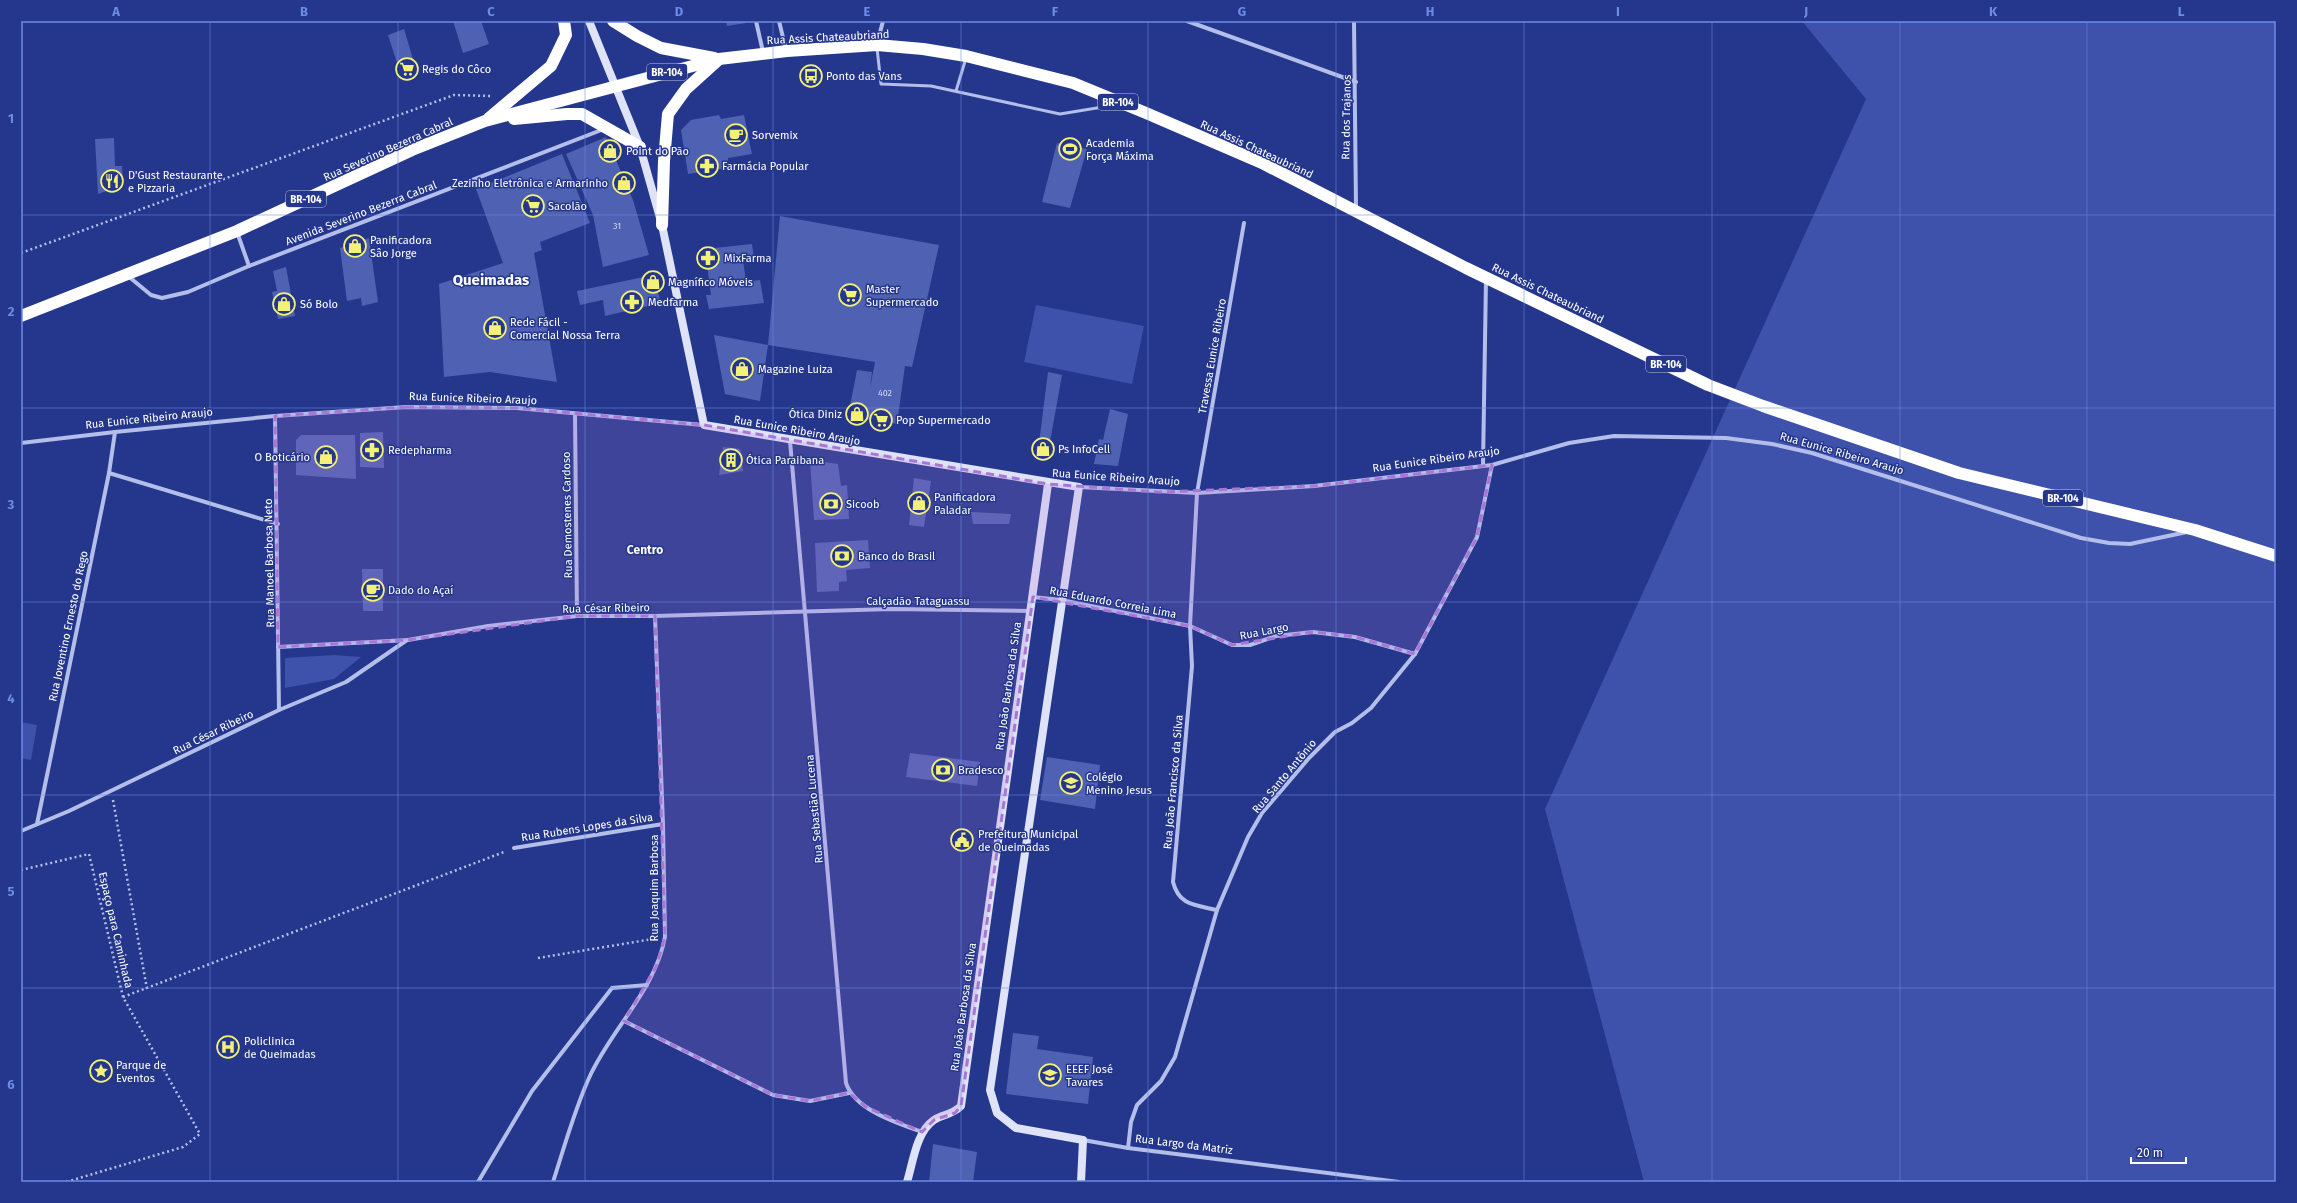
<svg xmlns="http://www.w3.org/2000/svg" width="2297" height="1203" font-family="'Fira Sans',sans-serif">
	<rect width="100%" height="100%" fill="#25378c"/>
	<g fill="#3e51ab">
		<path d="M 1802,21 L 2276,21 L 2276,1182 L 1644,1182 L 1545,809 L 1866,99 Z"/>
		<path d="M 1036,305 L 1144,326 L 1132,384 L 1024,362 Z"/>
		<path d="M 334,655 L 361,657 L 334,679 L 285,688 L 285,658 Z"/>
		<path d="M 21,722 L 37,725 L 31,760 L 21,758 Z"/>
	</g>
	<g fill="#4e61b3">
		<path d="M 453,21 L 481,21 L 489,44 L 463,53 Z"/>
		<path d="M 726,21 L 746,21 L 746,23 L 727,26 Z"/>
		<path d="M 404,29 L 416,69 L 401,75 L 388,35 Z"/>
		<path d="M 719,115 L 721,119 L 744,115 L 752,154 L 728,158 L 728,168 L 688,174 L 681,130 L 691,120 Z"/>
		<path d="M 606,137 L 633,200 L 649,255 L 603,267 L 593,215 L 566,154 Z"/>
		<path d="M 114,138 L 115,166 L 122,166 L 123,185 L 98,194 L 95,139 Z"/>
		<path d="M 1057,143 L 1087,149 L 1070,208 L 1042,202 Z"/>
		<path d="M 562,154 L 590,223 L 540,242 L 542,250 L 534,253 L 557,382 L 490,372 L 444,377 L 439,284 L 503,263 L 476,189 Z"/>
		<path d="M 780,216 L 939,245 L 912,367 L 905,366 L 897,424 L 848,416 L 857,370 L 872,372 L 870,388 L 875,362 L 768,345 L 760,401 L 725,394 L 714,335 L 768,345 Z"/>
		<path d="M 369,238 L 378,302 L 362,306 L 361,298 L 347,301 L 340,248 Z"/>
		<path d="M 752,244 L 754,258 L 743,259 L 746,282 L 760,280 L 764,303 L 709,309 L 706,295 L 711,295 L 705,249 Z"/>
		<path d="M 286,267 L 295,316 L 278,319 L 272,292 L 277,291 L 273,271 Z"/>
		<path d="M 653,275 L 661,303 L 605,316 L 603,300 L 580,305 L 577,291 Z"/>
		<path d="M 1048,372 L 1062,375 L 1048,453 L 1038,451 Z"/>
		<path d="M 1110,409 L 1128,414 L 1118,466 L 1094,464 L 1099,439 L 1103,440 Z"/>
		<path d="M 383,432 L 384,468 L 360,467 L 360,433 Z"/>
		<path d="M 301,435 L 355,435 L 356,479 L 296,475 L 296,440 Z"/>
		<path d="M 723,447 L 740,449 L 743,471 L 719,475 Z"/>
		<path d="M 810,460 L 838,464 L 841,486 L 847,485 L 849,519 L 814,520 Z"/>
		<path d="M 914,478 L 931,481 L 924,527 L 909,525 Z"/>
		<path d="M 971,512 L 1011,514 L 1009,524 L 973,524 Z"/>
		<path d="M 868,540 L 870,568 L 846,570 L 847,581 L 839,582 L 839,591 L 817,592 L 815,543 Z"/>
		<path d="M 362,569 L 383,569 L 383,611 L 363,611 Z"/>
		<path d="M 910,753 L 980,762 L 977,786 L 906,777 Z"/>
		<path d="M 1047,757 L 1100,765 L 1095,809 L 1040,800 Z"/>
		<path d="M 1013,1033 L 1039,1036 L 1037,1049 L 1093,1057 L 1088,1104 L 1006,1094 Z"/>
		<path d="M 933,1144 L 977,1152 L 973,1182 L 929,1182 Z"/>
	</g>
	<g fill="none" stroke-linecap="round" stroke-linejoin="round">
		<g stroke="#b4beea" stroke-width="2.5" stroke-dasharray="2 3" stroke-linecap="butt">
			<path d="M 21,253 L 454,95 L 492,96"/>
			<path d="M 113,800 L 147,989"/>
			<path d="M 21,870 L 89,854 L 123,997 L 200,1134 L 183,1147 L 66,1182"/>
			<path d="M 538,958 L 653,939"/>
			<path d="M 123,997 L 504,852"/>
		</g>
		<g stroke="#b4beea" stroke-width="3">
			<path d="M 877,48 L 881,84 L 931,86 L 1060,114 L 1115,105"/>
			<path d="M 956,91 L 966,58"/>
		</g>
		<g stroke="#b4beea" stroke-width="4">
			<path d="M 756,21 L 763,52"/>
			<path d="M 779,21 L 786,50"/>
			<path d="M 1187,21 L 1356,82"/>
			<path d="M 1354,21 L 1356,208"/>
			<path d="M 877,44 L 883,21"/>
			<path d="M 237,232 L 249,266"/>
			<path d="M 128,276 L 151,295 L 162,298 L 188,292 L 249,266 L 604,129"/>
			<path d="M 575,414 L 577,616"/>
			<path d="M 275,416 L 279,710"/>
			<path d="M 790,441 L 846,1083 C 855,1110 897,1123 922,1132"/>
			<path d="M 21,443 L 115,432 L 275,416 L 406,407 L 517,408 L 703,425"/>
			<path d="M 1483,465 L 1486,279"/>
			<path d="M 109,473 L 278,524"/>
			<path d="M 1079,487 L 1197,493 L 1314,486 L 1492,465 L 1569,443 L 1614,436 L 1726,438 L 1772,444 L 1812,453 L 2081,538 L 2109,543 L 2130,544 L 2187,532"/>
			<path d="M 1033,597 L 1061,600 L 1190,626 L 1232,645 L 1250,645 L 1276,636 L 1313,632 L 1355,637 L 1415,654"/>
			<path d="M 278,647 L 408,640 L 488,626 L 577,616 L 655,616 L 892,609 L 1030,611"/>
			<path d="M 37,824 L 109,473 L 115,432"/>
			<path d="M 21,831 L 69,811 L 279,710 L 346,682 L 407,640"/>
			<path d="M 514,848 L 663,824"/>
			<path d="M 1217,910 C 1196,905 1179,906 1173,882 L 1192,666 L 1190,626 L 1197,493 L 1244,223"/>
			<path d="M 624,1021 L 773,1095 L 810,1101 L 849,1093"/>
			<path d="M 1083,1140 L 1128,1148 L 1399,1182"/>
			<path d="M 1128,1148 L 1131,1122 L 1137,1105 L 1161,1081 L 1175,1057 L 1217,910 L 1248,837 L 1262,813 L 1309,758 L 1335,732 L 1352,723 L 1371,708 L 1415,654 L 1477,537 L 1492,465"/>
			<path d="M 478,1182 L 532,1091 L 612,988 L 647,985"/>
			<path d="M 553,1182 C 564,1148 574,1111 589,1078 C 611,1029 655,991 665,937 L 663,824 L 655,616"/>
		</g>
		<g stroke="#dfe3f8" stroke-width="8">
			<path d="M 589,21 L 640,147 L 662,225 L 704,425 L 1079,487 L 990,1090 L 997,1113 L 1016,1128 L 1083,1140 L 1081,1182"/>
			<path d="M 907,1182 C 913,1163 916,1132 934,1120 C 943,1114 952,1115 961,1106 L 1048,484"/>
		</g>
		<g stroke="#fff" stroke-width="12">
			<path d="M 613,21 L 637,36 L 661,48 L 714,58"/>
			<path d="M 489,118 L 551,66 L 566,35 L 564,21"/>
			<path d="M 514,119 L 567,114 L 582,114 L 640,147"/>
			<path d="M 662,225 L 664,161 L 668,114 L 686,89 L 717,61"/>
			<path d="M 21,316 L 237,231 L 412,150 L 485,121 L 719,59 L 787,51 L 877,45 L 923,49 L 966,56 L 1073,83 L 1146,113 L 1262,163 L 1466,268 L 1708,385 L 1763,406 L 1959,473 L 2195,530 L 2276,556"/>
		</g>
	</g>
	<path fill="#a976d5" fill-opacity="0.2" stroke="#a976d5" stroke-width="3" stroke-dasharray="8 5" stroke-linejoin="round" d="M 406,407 L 517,408 L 704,425 L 1048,484 L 1159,492 L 1314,486 L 1492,465 L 1477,537 L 1415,654 L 1355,637 L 1313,632 L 1232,645 L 1190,626 L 1033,597 L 961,1106 L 955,1113 L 934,1120 L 922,1132 L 866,1107 L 849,1093 L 810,1101 L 773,1095 L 624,1021 L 656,967 L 665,937 L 655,616 L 577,616 L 408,640 L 278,647 L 275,416 Z"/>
	<path fill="none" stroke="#6c8ce6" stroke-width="1" stroke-opacity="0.55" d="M 210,21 L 210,1182M 398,21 L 398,1182M 585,21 L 585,1182M 773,21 L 773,1182M 961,21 L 961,1182M 1148,21 L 1148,1182M 1336,21 L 1336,1182M 1524,21 L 1524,1182M 1712,21 L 1712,1182M 1900,21 L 1900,1182M 2087,21 L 2087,1182M 21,215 L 2276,215M 21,408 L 2276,408M 21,602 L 2276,602M 21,795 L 2276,795M 21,988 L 2276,988"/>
	<defs>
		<g id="supermarket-ring" transform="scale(1.15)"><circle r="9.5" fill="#25378c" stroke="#f4f179" stroke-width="1.5"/><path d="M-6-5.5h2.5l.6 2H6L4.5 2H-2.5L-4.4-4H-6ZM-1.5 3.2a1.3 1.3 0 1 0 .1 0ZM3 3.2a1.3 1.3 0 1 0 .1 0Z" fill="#f4f179"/></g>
		<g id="bus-ring" transform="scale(1.15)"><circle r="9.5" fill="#25378c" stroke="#f4f179" stroke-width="1.5"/><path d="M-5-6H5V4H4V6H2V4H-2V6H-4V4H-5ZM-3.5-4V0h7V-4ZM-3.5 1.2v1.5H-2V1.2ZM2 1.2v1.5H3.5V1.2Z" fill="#f4f179"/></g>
		<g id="cafe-ring" transform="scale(1.15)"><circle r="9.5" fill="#25378c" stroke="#f4f179" stroke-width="1.5"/><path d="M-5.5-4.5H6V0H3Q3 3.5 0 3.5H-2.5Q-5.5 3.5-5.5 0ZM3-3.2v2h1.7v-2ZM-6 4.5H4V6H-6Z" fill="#f4f179"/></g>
		<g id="stadium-ring" transform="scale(1.15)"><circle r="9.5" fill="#25378c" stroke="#f4f179" stroke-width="1.5"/><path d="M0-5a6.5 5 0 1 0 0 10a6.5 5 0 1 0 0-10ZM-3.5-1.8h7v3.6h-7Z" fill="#f4f179"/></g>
		<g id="shop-ring" transform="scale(1.15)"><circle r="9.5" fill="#25378c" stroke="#f4f179" stroke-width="1.5"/><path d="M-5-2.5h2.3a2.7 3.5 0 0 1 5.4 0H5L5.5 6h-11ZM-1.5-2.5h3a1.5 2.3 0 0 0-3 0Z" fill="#f4f179"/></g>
		<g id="pharmacy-ring" transform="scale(1.15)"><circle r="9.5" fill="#25378c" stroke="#f4f179" stroke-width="1.5"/><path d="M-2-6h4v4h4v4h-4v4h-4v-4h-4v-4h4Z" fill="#f4f179"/></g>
		<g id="restaurant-ring" transform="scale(1.15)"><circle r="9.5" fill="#25378c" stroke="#f4f179" stroke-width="1.5"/><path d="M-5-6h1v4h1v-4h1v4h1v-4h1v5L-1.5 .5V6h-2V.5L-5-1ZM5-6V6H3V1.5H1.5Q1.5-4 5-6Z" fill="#f4f179"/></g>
		<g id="building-ring" transform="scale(1.15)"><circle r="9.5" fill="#25378c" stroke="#f4f179" stroke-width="1.5"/><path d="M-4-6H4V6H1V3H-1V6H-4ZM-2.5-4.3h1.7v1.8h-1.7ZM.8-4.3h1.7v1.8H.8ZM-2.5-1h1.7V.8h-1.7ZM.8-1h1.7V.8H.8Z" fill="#f4f179"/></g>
		<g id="bank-ring" transform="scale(1.15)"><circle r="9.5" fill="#25378c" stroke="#f4f179" stroke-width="1.5"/><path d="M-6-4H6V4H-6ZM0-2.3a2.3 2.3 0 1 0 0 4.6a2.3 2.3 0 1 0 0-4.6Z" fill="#f4f179"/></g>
		<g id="school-ring" transform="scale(1.15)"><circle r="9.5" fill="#25378c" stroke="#f4f179" stroke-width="1.5"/><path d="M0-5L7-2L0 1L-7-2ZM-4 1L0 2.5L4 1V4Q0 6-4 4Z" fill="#f4f179"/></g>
		<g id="civic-ring" transform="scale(1.15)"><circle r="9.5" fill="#25378c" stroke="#f4f179" stroke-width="1.5"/><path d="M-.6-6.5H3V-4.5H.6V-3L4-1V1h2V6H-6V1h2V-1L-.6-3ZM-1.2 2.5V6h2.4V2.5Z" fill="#f4f179"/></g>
		<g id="hospital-ring" transform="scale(1.15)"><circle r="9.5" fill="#25378c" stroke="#f4f179" stroke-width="1.5"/><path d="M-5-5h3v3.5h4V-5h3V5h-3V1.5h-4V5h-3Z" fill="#f4f179"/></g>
		<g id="sight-ring" transform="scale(1.15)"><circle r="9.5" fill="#25378c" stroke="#f4f179" stroke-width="1.5"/><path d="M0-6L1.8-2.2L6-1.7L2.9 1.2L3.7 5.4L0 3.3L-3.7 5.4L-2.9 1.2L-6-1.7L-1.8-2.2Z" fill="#f4f179"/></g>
	</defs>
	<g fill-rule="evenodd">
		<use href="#supermarket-ring" x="407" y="69"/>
		<use href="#bus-ring" x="811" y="76"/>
		<use href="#cafe-ring" x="736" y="135"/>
		<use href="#stadium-ring" x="1070" y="149"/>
		<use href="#shop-ring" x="610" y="151"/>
		<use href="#pharmacy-ring" x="707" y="166"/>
		<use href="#restaurant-ring" x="112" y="181"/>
		<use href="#shop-ring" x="624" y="183"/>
		<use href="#supermarket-ring" x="533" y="206"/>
		<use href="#shop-ring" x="355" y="246"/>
		<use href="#pharmacy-ring" x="708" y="258"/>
		<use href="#shop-ring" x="653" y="282"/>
		<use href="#supermarket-ring" x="850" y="295"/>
		<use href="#pharmacy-ring" x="632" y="302"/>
		<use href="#shop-ring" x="284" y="304"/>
		<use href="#shop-ring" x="495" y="328"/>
		<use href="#shop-ring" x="742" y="369"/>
		<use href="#shop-ring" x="857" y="414"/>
		<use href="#supermarket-ring" x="881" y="420"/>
		<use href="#shop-ring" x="1043" y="449"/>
		<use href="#pharmacy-ring" x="372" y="450"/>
		<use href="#shop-ring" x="326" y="457"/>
		<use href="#building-ring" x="731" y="460"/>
		<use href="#shop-ring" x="919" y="503"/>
		<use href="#bank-ring" x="831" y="504"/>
		<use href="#bank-ring" x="842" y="556"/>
		<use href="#cafe-ring" x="373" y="590"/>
		<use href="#bank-ring" x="943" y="770"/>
		<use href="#school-ring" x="1071" y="783"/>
		<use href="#civic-ring" x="962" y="840"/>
		<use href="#hospital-ring" x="228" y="1047"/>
		<use href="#sight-ring" x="101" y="1071"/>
		<use href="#school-ring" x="1050" y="1075"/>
	</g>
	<g text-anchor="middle" stroke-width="3" stroke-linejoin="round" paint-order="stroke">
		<g font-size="9" fill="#d3d8ec">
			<text x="617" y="229">31</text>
			<text x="885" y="396">402</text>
		</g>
		<g fill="#25378c" stroke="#bec3dc" stroke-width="1">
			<rect x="647" y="64" width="40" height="16" rx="3"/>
			<rect x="1098" y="94" width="40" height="16" rx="3"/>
			<rect x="286" y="191" width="40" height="16" rx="3"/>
			<rect x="1646" y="356" width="40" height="16" rx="3"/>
			<rect x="2043" y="490" width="40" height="16" rx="3"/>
		</g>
		<g font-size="10" font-weight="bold" fill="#fff">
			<text x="667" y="76">BR-104</text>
			<text x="1118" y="106">BR-104</text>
			<text x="306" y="203">BR-104</text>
			<text x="1666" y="368">BR-104</text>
			<text x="2063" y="502">BR-104</text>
		</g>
		<g font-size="11" fill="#fff" stroke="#25378c">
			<text transform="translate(828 37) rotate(-3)" y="4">Rua Assis Chateaubriand</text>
			<text transform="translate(1346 117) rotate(-89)" y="4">Rua dos Trajanos</text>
			<text transform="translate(388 149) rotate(-24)" y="4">Rua Severino Bezerra Cabral</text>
			<text transform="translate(1257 149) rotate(25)" y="4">Rua Assis Chateaubriand</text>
			<text transform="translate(361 213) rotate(-21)" y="4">Avenida Severino Bezerra Cabral</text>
			<text transform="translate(1548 293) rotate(26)" y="4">Rua Assis Chateaubriand</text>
			<text transform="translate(1212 356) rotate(-80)" y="4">Travessa Eunice Ribeiro</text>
			<text transform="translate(473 398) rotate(2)" y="4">Rua Eunice Ribeiro Araujo</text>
			<text transform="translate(149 418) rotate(-6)" y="4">Rua Eunice Ribeiro Araujo</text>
			<text transform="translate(797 430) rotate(10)" y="4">Rua Eunice Ribeiro Araujo</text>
			<text transform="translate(1842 453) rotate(16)" y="4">Rua Eunice Ribeiro Araujo</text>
			<text transform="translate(1436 459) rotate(-8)" y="4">Rua Eunice Ribeiro Araujo</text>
			<text transform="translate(1116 477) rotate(4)" y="4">Rua Eunice Ribeiro Araujo</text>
			<text transform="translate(567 515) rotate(-91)" y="4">Rua Demostenes Cardoso</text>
			<text transform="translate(269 563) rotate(-91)" y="4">Rua Manoel Barbosa Neto</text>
			<text x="918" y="605">Calçadão Tataguassu</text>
			<text transform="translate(1113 602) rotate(11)" y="4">Rua Eduardo Correia Lima</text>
			<text transform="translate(606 608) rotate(-1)" y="4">Rua César Ribeiro</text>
			<text transform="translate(68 626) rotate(-78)" y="4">Rua Joventino Ernesto do Rego</text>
			<text transform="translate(1264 631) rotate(-11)" y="4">Rua Largo</text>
			<text transform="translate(1008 686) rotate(-82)" y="4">Rua João Barbosa da Silva</text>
			<text transform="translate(213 732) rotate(-26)" y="4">Rua César Ribeiro</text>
			<text transform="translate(1284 776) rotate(-50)" y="4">Rua Santo Antônio</text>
			<text transform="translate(1173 782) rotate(-85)" y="4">Rua João Francisco da Silva</text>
			<text transform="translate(814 809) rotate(-95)" y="4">Rua Sebastião Lucena</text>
			<text transform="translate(587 827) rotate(-9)" y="4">Rua Rubens Lopes da Silva</text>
			<text transform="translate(654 888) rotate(-90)" y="4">Rua Joaquim Barbosa</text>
			<text transform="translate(116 930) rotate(77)" y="4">Espaço para Caminhada</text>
			<text transform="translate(963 1007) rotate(-82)" y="4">Rua João Barbosa da Silva</text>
			<text transform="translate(1184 1144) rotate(7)" y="4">Rua Largo da Matriz</text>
		</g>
		<g font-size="11" fill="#fff" stroke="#25378c" text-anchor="start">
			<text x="422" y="73">Regis do Côco</text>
			<text x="826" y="80">Ponto das Vans</text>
			<text x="752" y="139">Sorvemix</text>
			<text x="1086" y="147">Academia<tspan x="1086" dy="13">Força Máxima</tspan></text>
			<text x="626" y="155">Point do Pão</text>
			<text x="722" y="170">Farmácia Popular</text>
			<text x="128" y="179">D'Gust Restaurante<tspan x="128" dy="13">e Pizzaria</tspan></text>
			<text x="608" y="187" text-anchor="end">Zezinho Eletrônica e Armarinho</text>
			<text x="548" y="210">Sacolão</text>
			<text x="370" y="244">Panificadora<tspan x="370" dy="13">Sâo Jorge</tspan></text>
			<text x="724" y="262">MixFarma</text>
			<text x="668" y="286">Magnífico Móveis</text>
			<text x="866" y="293">Master<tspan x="866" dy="13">Supermercado</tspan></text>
			<text x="648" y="306">Medfarma</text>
			<text x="300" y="308">Só Bolo</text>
			<text x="510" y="326">Rede Fácil -<tspan x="510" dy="13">Comercial Nossa Terra</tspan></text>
			<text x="758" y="373">Magazine Luiza</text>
			<text x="842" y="418" text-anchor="end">Ótica Diniz</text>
			<text x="896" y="424">Pop Supermercado</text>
			<text x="1058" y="453">Ps InfoCell</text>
			<text x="388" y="454">Redepharma</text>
			<text x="310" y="461" text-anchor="end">O Boticário</text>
			<text x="746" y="464">Ótica Paraibana</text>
			<text x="934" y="501">Panificadora<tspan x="934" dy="13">Paladar</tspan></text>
			<text x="846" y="508">Sicoob</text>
			<text x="858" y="560">Banco do Brasil</text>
			<text x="388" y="594">Dado do Açaí</text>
			<text x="958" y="774">Bradesco</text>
			<text x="1086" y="781">Colégio<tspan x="1086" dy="13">Menino Jesus</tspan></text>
			<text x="978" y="838">Prefeitura Municipal<tspan x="978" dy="13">de Queimadas</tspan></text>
			<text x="244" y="1045">Policlinica<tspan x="244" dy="13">de Queimadas</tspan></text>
			<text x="116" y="1069">Parque de<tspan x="116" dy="13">Eventos</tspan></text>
			<text x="1066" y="1073">EEEF José<tspan x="1066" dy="13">Tavares</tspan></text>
		</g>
		<g font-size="12" font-weight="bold" fill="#fff" stroke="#25378c">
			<text x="645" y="554">Centro</text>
		</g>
		<g font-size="15" font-weight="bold" fill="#fff" stroke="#25378c">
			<text x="491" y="285">Queimadas</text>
		</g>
	</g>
	<rect width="2297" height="1203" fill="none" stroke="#25378c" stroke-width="44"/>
	<path d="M2131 1157v6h55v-6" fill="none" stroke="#ffffff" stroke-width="2"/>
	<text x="2137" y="1157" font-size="12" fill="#ffffff" stroke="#25378c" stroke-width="3" paint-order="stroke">20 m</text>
	<rect x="22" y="22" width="2253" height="1159" fill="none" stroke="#6c8ce6" stroke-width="1.5"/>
	<g font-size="13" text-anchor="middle" font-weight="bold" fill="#6c8ce6">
		<text x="116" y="16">A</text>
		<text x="304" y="16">B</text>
		<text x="491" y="16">C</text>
		<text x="679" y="16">D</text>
		<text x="867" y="16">E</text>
		<text x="1055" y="16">F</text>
		<text x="1242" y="16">G</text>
		<text x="1430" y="16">H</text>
		<text x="1618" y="16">I</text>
		<text x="1806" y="16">J</text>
		<text x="1993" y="16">K</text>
		<text x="2181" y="16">L</text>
		<text x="11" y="123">1</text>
		<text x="11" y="316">2</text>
		<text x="11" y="509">3</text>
		<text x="11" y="703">4</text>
		<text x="11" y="896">5</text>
		<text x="11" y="1089">6</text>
	</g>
</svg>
